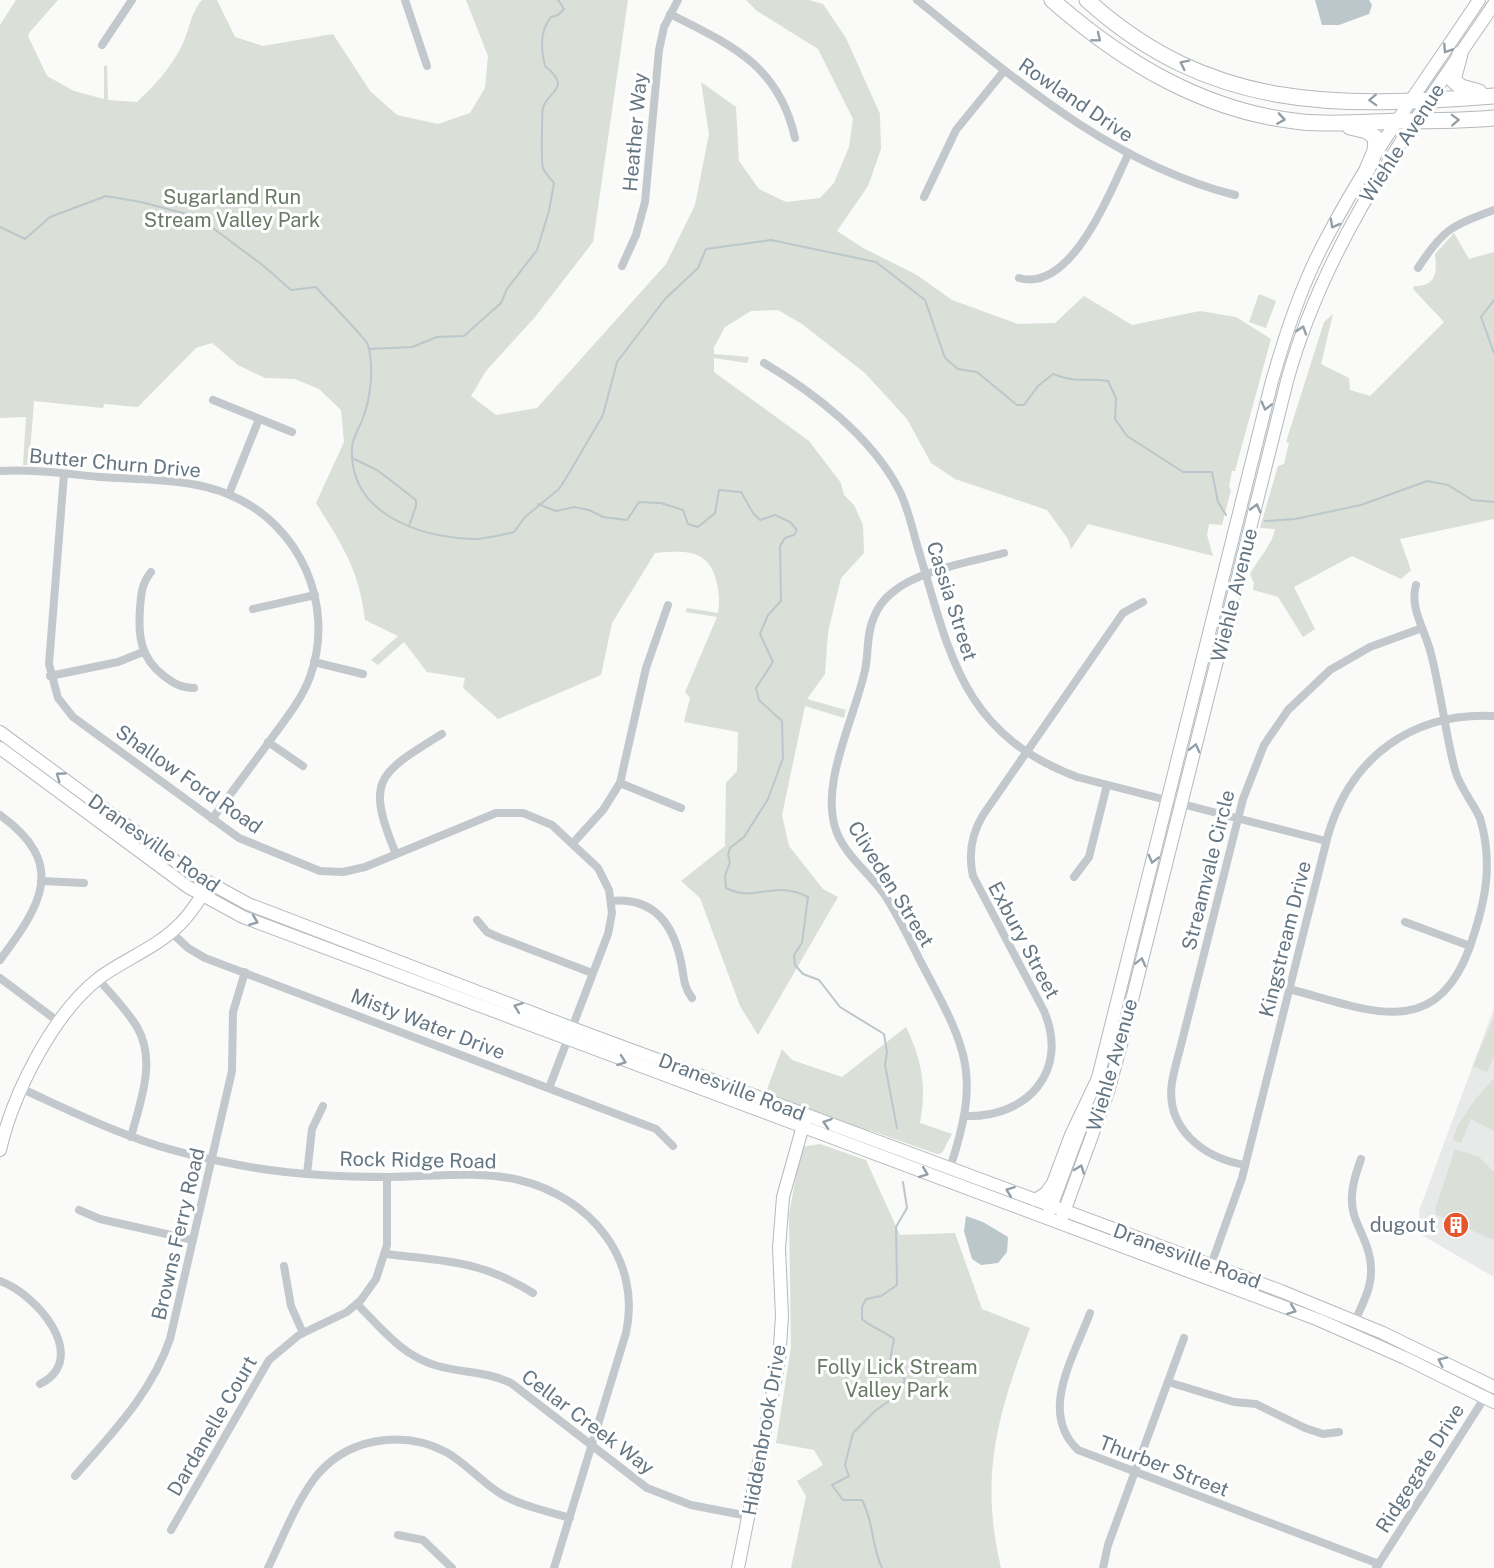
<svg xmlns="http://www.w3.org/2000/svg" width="1494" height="1568" font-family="'Public Sans',sans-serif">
	<rect width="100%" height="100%" fill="#fafaf8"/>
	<path fill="#e8e9e9" d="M 1494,1008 L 1494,1277 L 1420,1234 L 1419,1211 Z"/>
	<g fill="#dadfd7">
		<path d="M 16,0 L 58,0 L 29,33 L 28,36 L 47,76 L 74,91 L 104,99 L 104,66 L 107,65 L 108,100 L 137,102 C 153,87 168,71 179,51 C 189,35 189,15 202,0 L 217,0 L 235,37 L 263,46 L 333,34 L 370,91 L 397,115 L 438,124 L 470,113 L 485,88 L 488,56 L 466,0 L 628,0 L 593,242 L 535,317 L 486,371 L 471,396 L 496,415 L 537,408 L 666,264 L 695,205 L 709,134 L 701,82 L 736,107 L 739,161 L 759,189 L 786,202 L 820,198 L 834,183 L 849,147 L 853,119 L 818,49 L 757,11 L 746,0 L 809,0 L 823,4 L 846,38 L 880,114 L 881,149 L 868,186 L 837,231 L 863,248 L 917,275 L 952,300 L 1018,324 L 1055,323 L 1084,296 L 1132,325 L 1200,311 L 1236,317 L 1271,339 L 1235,471 L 1232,471 L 1229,486 L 1231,490 L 1222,525 L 1209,524 L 1207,535 L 1213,556 L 1088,524 L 1071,549 L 1068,539 L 1047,510 L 955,479 L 931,463 L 907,419 L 865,373 L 802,324 L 778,310 L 751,311 L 725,327 L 714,347 L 714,354 L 749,357 L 747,363 L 714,358 L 714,372 L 809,441 L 841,483 L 844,495 L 854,505 L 863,525 L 864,553 L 841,578 L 828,632 L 825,674 L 807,699 L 846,710 L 844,718 L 805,706 L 782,815 L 789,846 L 823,889 L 838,897 L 758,1035 L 740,1006 L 700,898 L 681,881 L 725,846 L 726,783 L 737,771 L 738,732 L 684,722 L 690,698 L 685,692 L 717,617 L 686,612 L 687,608 L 718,613 C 720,601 719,592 716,580 C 708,548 683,551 655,553 L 612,623 L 601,675 L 498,719 L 463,688 L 465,678 L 427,672 L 404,642 L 378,665 L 371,660 L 398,636 L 365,620 C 359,569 342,545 316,503 L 344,442 L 341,410 L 319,389 L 295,379 L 265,378 L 238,365 L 212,343 L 196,348 L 138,407 L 104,404 L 103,408 L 34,401 L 29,465 L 23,465 L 26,417 L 0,418 L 0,25 Z"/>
		<path d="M 1454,233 L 1469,259 L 1494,252 L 1494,519 L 1400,539 L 1411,570 L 1401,579 L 1352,556 L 1294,587 L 1315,629 L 1303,637 L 1278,597 L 1253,590 L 1254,583 L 1250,574 C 1258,559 1272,545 1275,529 L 1260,528 L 1278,466 L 1284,464 L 1289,443 L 1286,442 L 1324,322 L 1333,314 L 1321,364 L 1349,378 L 1350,390 L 1370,396 L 1444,322 L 1413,289 L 1414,286 C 1437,287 1437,271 1435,254 Z"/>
		<path d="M 1259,294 L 1276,301 L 1266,328 L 1249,322 Z"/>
		<path d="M 1494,1017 L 1494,1057 L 1487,1072 L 1473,1066 Z"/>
		<path d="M 906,1027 C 922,1060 927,1087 920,1123 L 952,1134 L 942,1153 L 937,1154 L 869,1130 L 868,1138 L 763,1100 L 782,1049 L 792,1060 L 842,1077 Z"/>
		<path d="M 1494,1078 L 1494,1131 L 1471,1119 L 1461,1143 L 1453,1140 L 1457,1127 L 1474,1101 Z"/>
		<path d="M 820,1144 L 866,1160 L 900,1235 L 955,1233 L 982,1309 L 1030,1328 C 998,1414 979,1475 1001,1568 L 791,1568 L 806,1496 L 797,1481 L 823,1465 L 814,1450 L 776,1443 L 791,1347 L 789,1215 L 801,1147 Z"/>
		<path d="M 1455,1149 L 1479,1157 L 1494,1172 L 1494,1240 L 1437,1215 L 1435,1210 Z"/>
	</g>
	<g fill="#bbc7cb">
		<path d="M 1315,0 L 1369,0 L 1372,5 L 1369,14 L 1339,25 L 1322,25 Z"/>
		<path d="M 966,1216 L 983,1222 L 1008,1237 L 1007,1252 L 998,1263 L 981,1265 L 972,1259 L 964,1231 Z"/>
	</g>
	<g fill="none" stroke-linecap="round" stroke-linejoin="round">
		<g stroke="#bbc7cb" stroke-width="2">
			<path d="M 0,227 L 25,239 L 50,217 L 106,196 L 141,202 L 198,217 L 265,267 L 291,290 L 316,287 C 325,298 365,337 368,345 C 374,367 371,397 363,418 C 360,427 352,438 352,448 C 349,514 419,537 473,539 C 486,539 501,535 514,532 L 525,517 L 559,489 L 568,475 L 603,415 L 617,362 L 665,299 L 698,268 L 706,249 L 771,240 L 876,262 L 925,300 L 945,358 L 958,369 L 977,372 L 1017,405 L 1024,405 L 1038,386 L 1053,374 C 1077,384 1086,377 1108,381 L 1116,398 L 1115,419 L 1127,436 L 1183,472 L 1212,472 L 1218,502 L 1226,515"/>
			<path d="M 1494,300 L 1481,317 L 1494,353"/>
			<path d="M 369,349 L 412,347 L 437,337 L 464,336 L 501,303 L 507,289 L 537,250 L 549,211 L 554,183 C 550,178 545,174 543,168 C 541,164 542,113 543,108 C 548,90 573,89 545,66 C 541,50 540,30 551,17 L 558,15 L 564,9 L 558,0"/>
			<path d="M 354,459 L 377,470 L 416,500 L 416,506 L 409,526"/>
			<path d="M 538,504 L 556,511 L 574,507 L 589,510 L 603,517 L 627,520 L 639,502 L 661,503 L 683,510 L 688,524 L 698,527 L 715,513 L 719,490 L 741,492 L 753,513 L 760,520 L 775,515 L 790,522 L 797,530 L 794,535 L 785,538 L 780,546 L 781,601 L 768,615 L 760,634 L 773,662 L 756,688 L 759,700 L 782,721 L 783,758 L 768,799 L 744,837 L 730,848 L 728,855 L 730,862 L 725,876 L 726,888 C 754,903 773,879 808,897 L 802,943 L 794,955 L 795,965 L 803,974 L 819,980 L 840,1007 L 884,1034 L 887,1052 L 885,1065 L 897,1128"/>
			<path d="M 1265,521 L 1295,519 L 1361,505 L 1427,481 L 1448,485 L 1472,500 L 1494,502"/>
			<path d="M 882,1568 C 871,1545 874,1522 862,1500 L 843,1500 L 832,1485 L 849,1476 L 845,1465 L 853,1433 L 875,1411 L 899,1394 L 905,1380 L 901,1373 L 892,1372 L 889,1366 L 894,1339 C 883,1330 872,1328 862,1319 L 862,1307 L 866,1299 L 881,1296 L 897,1285 L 896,1227 L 907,1208 L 903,1182"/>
		</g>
		<g stroke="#b3babf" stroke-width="14">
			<g id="secondary">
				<path d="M 1096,1086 L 1272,381 C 1286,333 1301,286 1325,241 C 1368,157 1427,79 1479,0"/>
				<path d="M 0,1150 C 13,1094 52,1015 99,978 C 125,959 156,948 179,925 C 191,914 200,898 209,885"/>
				<path d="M 1048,1215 L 1085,1116"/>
				<path d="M 1061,1220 L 1108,1092 L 1119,1052 L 1287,381 C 1326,239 1413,124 1494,4"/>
				<path d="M 738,1568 L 779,1361 L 782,1316 L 779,1248 L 783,1197 L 806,1115"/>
			</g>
		</g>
		<g stroke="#b5babe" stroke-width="14">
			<g id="primary">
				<path d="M 0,732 L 190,872 L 248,904 L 572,1028 L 1281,1291 L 1383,1333 L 1494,1387"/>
				<path d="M 0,748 L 188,887 L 243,917 L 1319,1320 L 1405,1358 L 1494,1402"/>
				<path d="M 1035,1200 L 1046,1193 L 1053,1183 L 1071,1135 L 1099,1076"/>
			</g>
		</g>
		<g stroke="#b4b9bd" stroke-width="17">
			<g id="highway">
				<path d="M 1052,0 C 1124,63 1205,112 1302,122 C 1334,125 1366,122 1398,121 C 1430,121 1462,121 1494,118"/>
				<path d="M 1087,0 C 1211,112 1338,108 1494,96"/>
				<path d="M 1460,54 L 1453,80 L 1461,87 L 1479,92"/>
				<path d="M 1350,127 L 1367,131 L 1376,138 L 1375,151 L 1367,170"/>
			</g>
		</g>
		<g stroke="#c3c8cc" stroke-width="8">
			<path d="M 405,0 L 427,66"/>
			<path d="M 917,0 C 1015,79 1110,163 1235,195"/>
			<path d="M 670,14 C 731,45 779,65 795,138"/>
			<path d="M 102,45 L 132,0"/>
			<path d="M 924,197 L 956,130 L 1004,71"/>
			<path d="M 622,266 L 636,235 L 645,202 L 659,50 L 664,27 L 678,0"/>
			<path d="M 1418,268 C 1443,229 1451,226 1494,210"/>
			<path d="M 1019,278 C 1072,293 1110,191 1128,155"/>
			<path d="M 764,363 C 813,392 872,437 899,490 C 909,509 913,533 920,555 C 951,659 964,734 1077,777 L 1326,841"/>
			<path d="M 213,400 L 292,432"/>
			<path d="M 0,471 C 33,469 67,474 100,477 C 142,480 191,478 230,495 C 300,524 336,605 310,677 C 301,701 284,721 269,742 C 250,768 231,793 212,819"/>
			<path d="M 64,474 L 49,664 L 58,698 L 73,717 L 239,838 L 320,871 L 343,872 L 365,867 L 496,813 L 523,813 L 552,825 L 598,868 L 609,890 L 612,913 L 608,934 L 549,1088"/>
			<path d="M 229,494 L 259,419"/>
			<path d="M 151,572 C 142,583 141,594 140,608 C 138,635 140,658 164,676 C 173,683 181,688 194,688"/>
			<path d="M 253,609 L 315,595"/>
			<path d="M 314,662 L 363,674"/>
			<path d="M 50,676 L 118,662 L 143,652"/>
			<path d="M 268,742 L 303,766"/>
			<path d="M 620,783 L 681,808"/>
			<path d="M 0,815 C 68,864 41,905 0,960"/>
			<path d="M 573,843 L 603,810 L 620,783 L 646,668 L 668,605"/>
			<path d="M 396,854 C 365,779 378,774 442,734"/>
			<path d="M 1074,877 L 1089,857 L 1107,785"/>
			<path d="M 41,881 L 84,883"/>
			<path d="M 611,901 C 653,897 673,923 681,962 C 684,976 683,986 692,998"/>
			<path d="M 477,920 L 487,932 L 498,937 L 592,973"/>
			<path d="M 1405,922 L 1470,946"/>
			<path d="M 171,932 L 188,948 L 205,958 L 656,1129 L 673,1146"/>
			<path d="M 0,978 L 60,1023"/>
			<path d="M 98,979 C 111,994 127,1010 137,1027 C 157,1061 140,1102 131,1137"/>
			<path d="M 1289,989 C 1364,1008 1434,1044 1469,949 C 1485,904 1494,865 1480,818 C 1472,801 1460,788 1455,770 C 1445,732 1441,692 1431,654 C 1426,631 1409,609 1416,585"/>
			<path d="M 20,1088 C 58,1105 94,1123 133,1137 C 171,1152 215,1161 256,1168 C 300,1175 343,1177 388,1177 C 430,1177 477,1170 519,1180 C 590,1197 642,1259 626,1333 L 554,1568"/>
			<path d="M 966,1116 C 1026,1118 1070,1072 1044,1011 L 973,876 C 968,854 971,835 983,815 L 1123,613 L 1143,602"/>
			<path d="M 1245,1165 C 1204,1158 1165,1129 1172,1082 C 1174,1071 1177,1060 1180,1049 L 1243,799 L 1264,745 L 1288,710 L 1330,670 L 1370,647 L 1422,628"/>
			<path d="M 950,1168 C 980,1077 969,1052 925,970 C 912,945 900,918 884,894 C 869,873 847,857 837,833 C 818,786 855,718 865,670 C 869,652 866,634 874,617 C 878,607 885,598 893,592 C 918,570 972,562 1004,553"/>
			<path d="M 307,1174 L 312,1129 L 323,1106"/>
			<path d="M 79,1210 L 100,1219 L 193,1240"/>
			<path d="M 386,1254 C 445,1261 480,1260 533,1293"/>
			<path d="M 1211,1265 L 1242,1178 L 1328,835 C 1351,757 1412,712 1494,716"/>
			<path d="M 284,1266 L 291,1306 L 303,1333"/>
			<path d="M 0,1281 C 37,1294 91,1358 40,1384"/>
			<path d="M 357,1304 C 381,1328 403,1357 438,1366 C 463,1373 486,1371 511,1383 L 647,1488 L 691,1505 L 748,1516"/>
			<path d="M 1090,1313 C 1074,1357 1038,1412 1078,1450 L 1379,1564"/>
			<path d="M 1355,1321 C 1362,1305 1371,1289 1371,1272 C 1372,1252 1362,1236 1355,1218 C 1348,1198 1354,1178 1361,1159"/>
			<path d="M 1168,1382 L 1234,1402 L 1256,1404 L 1305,1428 L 1323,1434 L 1339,1432"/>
			<path d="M 75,1476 C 112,1433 151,1394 170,1339 L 232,1071 L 233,1012 L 245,972"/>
			<path d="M 171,1530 L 269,1360 L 299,1335 L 347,1312 L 361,1300 L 376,1279 L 387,1245 L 387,1177"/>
			<path d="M 398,1535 L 423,1540 L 452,1568"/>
			<path d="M 268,1568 C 282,1539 295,1505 314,1479 C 345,1438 402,1429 446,1452 C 466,1463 481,1482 501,1494 C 521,1506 547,1511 570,1518"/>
			<path d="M 1103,1568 L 1108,1545 L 1184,1338"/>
			<path d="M 1376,1568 L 1487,1394"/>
		</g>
		<use href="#secondary" stroke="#fff" stroke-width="12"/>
		<use href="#primary" stroke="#fff" stroke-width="12"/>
		<use href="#highway" stroke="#fff" stroke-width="15"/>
	</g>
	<defs><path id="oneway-chevron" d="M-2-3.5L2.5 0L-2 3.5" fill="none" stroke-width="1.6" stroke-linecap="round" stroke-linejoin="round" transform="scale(1.5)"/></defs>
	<g stroke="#939fa8">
		<use href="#oneway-chevron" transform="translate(1097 38) rotate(39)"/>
		<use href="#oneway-chevron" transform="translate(1447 49) rotate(123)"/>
		<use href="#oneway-chevron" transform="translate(1184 64) rotate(-154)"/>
		<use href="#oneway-chevron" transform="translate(1373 100) rotate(178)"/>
		<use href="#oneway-chevron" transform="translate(1281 119) rotate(9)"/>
		<use href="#oneway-chevron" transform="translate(1455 120) rotate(-2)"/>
		<use href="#oneway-chevron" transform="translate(1334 224) rotate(119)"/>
		<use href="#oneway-chevron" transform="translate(1302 330) rotate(-72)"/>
		<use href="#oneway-chevron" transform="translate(1266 406) rotate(104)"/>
		<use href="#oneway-chevron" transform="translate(1256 508) rotate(-75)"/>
		<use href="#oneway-chevron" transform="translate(1195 748) rotate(-76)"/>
		<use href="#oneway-chevron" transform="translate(60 776) rotate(-144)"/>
		<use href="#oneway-chevron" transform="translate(1153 859) rotate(104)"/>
		<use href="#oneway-chevron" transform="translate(254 921) rotate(21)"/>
		<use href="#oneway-chevron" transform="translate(1141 962) rotate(-76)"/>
		<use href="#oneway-chevron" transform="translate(518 1007) rotate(-159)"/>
		<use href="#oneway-chevron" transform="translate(622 1061) rotate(20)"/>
		<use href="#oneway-chevron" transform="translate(827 1123) rotate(-161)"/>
		<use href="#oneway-chevron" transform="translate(1080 1169) rotate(-70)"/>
		<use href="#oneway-chevron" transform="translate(924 1173) rotate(21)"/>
		<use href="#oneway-chevron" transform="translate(1010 1191) rotate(-159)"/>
		<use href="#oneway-chevron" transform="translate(1292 1310) rotate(21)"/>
		<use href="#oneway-chevron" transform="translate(1442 1361) rotate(-154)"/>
	</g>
	<defs>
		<g id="building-disc" transform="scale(1.35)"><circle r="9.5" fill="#e4572e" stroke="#fff"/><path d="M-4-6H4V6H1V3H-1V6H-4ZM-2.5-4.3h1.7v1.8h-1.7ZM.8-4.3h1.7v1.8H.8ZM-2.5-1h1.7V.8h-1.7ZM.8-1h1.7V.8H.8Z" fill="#fff"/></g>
	</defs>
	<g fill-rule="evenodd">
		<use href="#building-disc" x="1456" y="1225"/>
	</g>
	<g text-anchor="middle" stroke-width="6" stroke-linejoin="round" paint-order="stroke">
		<g font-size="20" fill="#657683" stroke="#fff">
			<text transform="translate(1076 100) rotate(34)" y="7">Rowland Drive</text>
			<text transform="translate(635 132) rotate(-85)" y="7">Heather Way</text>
			<text transform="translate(1402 143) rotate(-57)" y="7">Wiehle Avenue</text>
			<text transform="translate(115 463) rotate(5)" y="7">Butter Churn Drive</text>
			<text transform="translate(1234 595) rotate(-76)" y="7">Wiehle Avenue</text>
			<text transform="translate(952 601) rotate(72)" y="7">Cassia Street</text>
			<text transform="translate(189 779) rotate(35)" y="7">Shallow Ford Road</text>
			<text transform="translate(154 843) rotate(35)" y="7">Dranesville Road</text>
			<text transform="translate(1208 870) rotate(-76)" y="7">Streamvale Circle</text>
			<text transform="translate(891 884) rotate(58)" y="7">Cliveden Street</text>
			<text transform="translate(1285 939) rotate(-76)" y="7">Kingstream Drive</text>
			<text transform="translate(1024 940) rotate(62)" y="7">Exbury Street</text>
			<text transform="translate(428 1024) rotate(21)" y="7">Misty Water Drive</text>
			<text transform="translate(1112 1065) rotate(-74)" y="7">Wiehle Avenue</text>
			<text transform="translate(732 1087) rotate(21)" y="7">Dranesville Road</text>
			<text transform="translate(418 1160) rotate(1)" y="7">Rock Ridge Road</text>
			<text transform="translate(178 1234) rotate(-77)" y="7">Browns Ferry Road</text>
			<text transform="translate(1187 1256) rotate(20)" y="7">Dranesville Road</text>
			<text transform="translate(588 1422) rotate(37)" y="7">Cellar Creek Way</text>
			<text transform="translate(212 1426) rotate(-60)" y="7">Dardanelle Court</text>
			<text transform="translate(764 1430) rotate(-80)" y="7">Hiddenbrook Drive</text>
			<text transform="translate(1164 1466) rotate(21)" y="7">Thurber Street</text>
			<text transform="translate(1420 1468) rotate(-58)" y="7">Ridgegate Drive</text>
		</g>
		<g font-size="20" fill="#687a64" stroke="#fff">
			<text x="232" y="204">Sugarland Run<tspan x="232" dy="23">Stream Valley Park</tspan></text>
			<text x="897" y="1374">Folly Lick Stream<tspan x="897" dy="23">Valley Park</tspan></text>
		</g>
		<g font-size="20" fill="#657683" stroke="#fff" text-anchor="end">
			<text x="1436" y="1232">dugout</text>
		</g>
	</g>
</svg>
